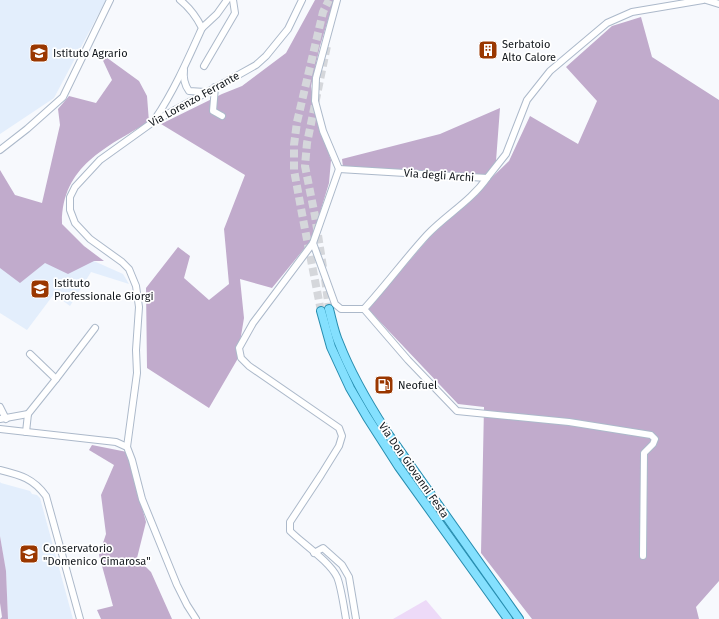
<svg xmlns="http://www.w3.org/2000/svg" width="719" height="619" font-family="'Fira Sans',sans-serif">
	<rect width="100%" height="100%" fill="#f7f9fd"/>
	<g fill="#e3eefc">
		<path d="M 0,0 L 106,0 L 54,98 L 0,134 Z"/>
		<path d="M 55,247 L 87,258 L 123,274 L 129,284 L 91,272 L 70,306 L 54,294 L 27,330 L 0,313 L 0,267 Z"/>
		<path d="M 0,482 L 1,483 L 30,491 L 32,494 L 37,495 L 40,498 L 73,619 L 8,619 L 6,574 L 0,536 Z"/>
	</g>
	<path fill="#eddaf8" d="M 426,600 L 442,619 L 393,619 Z"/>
	<g fill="#c1abcc">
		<path d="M 315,0 L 334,0 L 320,46 L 311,86 L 316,116 L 331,160 L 329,183 L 312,239 L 272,288 L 240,279 L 244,318 L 237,360 L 209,408 L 147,368 L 146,288 L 178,247 L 190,256 L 184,278 L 209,300 L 229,284 L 224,229 L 245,175 L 161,124 L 222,94 L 242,86 L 286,53 Z"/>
		<path d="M 641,17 L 652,57 L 719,100 L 719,581 L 696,607 L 699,619 L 532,619 L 481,553 L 484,407 L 458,404 L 368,309 L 429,238 L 509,161 L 530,116 L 578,144 L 597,101 L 566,67 L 612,26 Z"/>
		<path d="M 99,52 L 139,81 L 147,96 L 149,122 C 106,147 61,167 62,224 L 84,246 L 104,261 L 94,261 L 68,274 L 45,263 L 20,283 L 0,268 L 0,170 L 15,195 L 42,203 L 60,125 L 58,109 L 69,96 L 96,103 L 112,80 Z"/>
		<path d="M 500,108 L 496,161 L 486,175 L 343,167 L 342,159 L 440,134 Z"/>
		<path d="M 92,445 L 127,452 L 146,522 L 137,558 L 151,572 L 172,619 L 101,619 L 97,610 L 113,606 L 99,555 L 106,534 L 101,495 L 114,465 L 89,450 Z"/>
		<path d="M 0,536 L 6,571 L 8,619 L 0,619 L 2,617 L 0,603 Z"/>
	</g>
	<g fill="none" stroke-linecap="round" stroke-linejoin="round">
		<g stroke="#d5d7db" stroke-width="8" stroke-dasharray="8 4" stroke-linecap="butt">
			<path d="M 323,267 L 315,216 L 305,166 L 307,143 L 327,46"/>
			<path d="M 325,279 L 329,309"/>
			<path d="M 321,311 L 303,219 L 294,170 L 294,145 L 297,122 L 323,12 L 329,0"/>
		</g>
		<g stroke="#acb9ca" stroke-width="8">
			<g id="minor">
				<path d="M 337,0 L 316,78 L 315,101 L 323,131 L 339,169"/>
				<path d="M 706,0 L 719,4"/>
				<path d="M 202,28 L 217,14 L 227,0"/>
				<path d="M 204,66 L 235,13 L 233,0"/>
				<path d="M 184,70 C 183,78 184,84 189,91 L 205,92"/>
				<path d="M 215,87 L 213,111 L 222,116"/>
				<path d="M 155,119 C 174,91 188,59 202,28 C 196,16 190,8 180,0"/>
				<path d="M 0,150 L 27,129 L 63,97 L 110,0"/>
				<path d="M 339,169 L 487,178 L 506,154 L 527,100 L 550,71 L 607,23 L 632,12 L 703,0"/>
				<path d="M 339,169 L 313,243 L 335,304 L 341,309 L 364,309 C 386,285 405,259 427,235 C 446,215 471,201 487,178"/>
				<path d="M 313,243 L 253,323 L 239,348 L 241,358 L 249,366 L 339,428 L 342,436 L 339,446 L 321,475 L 290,522 L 290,531 C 303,544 329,561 337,577 C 341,586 344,608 346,619"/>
				<path d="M 364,309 L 408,360 L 457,411 L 569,422 L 651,435 L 655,439 L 653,444 L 644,453 L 643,556"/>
				<path d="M 56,379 L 95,328"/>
				<path d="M 0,407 L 6,419"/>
				<path d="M 0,419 L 28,414"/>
				<path d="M 0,429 L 116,442 L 127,447 L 132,460 L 142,499 L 177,585 L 187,605 L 196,619"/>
				<path d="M 26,432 L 28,414 L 56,379 L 30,354"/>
				<path d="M 127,447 L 137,373 L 136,350 L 139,307 L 136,286 L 129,269 L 122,262 L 90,239 L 75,223 L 70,210 L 70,197 L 75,187 L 100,160 L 153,122 L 240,74 L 256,65 L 266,56 L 288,29 L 302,0"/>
				<path d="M 0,470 C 20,475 33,478 46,496 L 80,619"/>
				<path d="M 314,553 L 323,548 L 342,565 L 349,577 L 356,619"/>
			</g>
		</g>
		<g stroke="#278daf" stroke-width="10">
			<g id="major">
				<path d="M 329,309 C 332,320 334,332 339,343 C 351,374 368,403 386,431 L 519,619"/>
				<path d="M 321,311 L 331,347 L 350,388 L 367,417 L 399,467 L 508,619"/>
			</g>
		</g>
		<use href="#minor" stroke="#fff" stroke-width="6"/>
		<use href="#major" stroke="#84e0fe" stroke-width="8"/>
	</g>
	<defs>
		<g id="building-square" transform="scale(1)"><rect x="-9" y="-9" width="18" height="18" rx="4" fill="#9a3700" stroke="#fff"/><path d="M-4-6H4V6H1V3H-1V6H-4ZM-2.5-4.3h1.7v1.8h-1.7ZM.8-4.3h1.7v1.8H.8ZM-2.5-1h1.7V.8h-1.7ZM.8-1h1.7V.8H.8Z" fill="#fff"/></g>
		<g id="school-square" transform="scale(1)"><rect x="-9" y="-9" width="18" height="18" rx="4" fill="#9a3700" stroke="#fff"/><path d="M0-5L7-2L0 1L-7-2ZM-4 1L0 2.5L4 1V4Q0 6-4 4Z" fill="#fff"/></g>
		<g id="fuel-square" transform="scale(1)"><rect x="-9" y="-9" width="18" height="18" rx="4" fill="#9a3700" stroke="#fff"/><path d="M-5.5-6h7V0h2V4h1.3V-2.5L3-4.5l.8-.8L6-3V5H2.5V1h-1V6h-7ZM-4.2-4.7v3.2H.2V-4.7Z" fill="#fff"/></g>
		<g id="university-square" transform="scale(1)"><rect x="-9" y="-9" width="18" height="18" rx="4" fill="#9a3700" stroke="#fff"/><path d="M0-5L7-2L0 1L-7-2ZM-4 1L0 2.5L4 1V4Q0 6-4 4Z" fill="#fff"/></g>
	</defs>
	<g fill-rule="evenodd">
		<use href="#building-square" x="488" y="50"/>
		<use href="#school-square" x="39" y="53"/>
		<use href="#school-square" x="40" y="289"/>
		<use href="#fuel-square" x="384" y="385"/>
		<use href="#university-square" x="29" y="554"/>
	</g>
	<g text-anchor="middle" stroke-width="3.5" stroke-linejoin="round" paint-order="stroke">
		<g font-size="11" fill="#12171c" stroke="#fff" text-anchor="start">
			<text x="502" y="48">Serbatoio<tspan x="502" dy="13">Alto Calore</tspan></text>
			<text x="53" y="57">Istituto Agrario</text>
			<text x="54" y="287">Istituto<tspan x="54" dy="13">Professionale Giorgi</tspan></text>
			<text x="398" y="389">Neofuel</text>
			<text x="43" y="552">Conservatorio<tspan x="43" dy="13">"Domenico Cimarosa"</tspan></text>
		</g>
		<g font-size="11" fill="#12171c" stroke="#fff">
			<text transform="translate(194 99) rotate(-29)" y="4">Via Lorenzo Ferrante</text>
			<text transform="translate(439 175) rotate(4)" y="4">Via degli Archi</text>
			<text transform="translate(414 470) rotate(55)" y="4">Via Don Giovanni Festa</text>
		</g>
	</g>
</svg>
